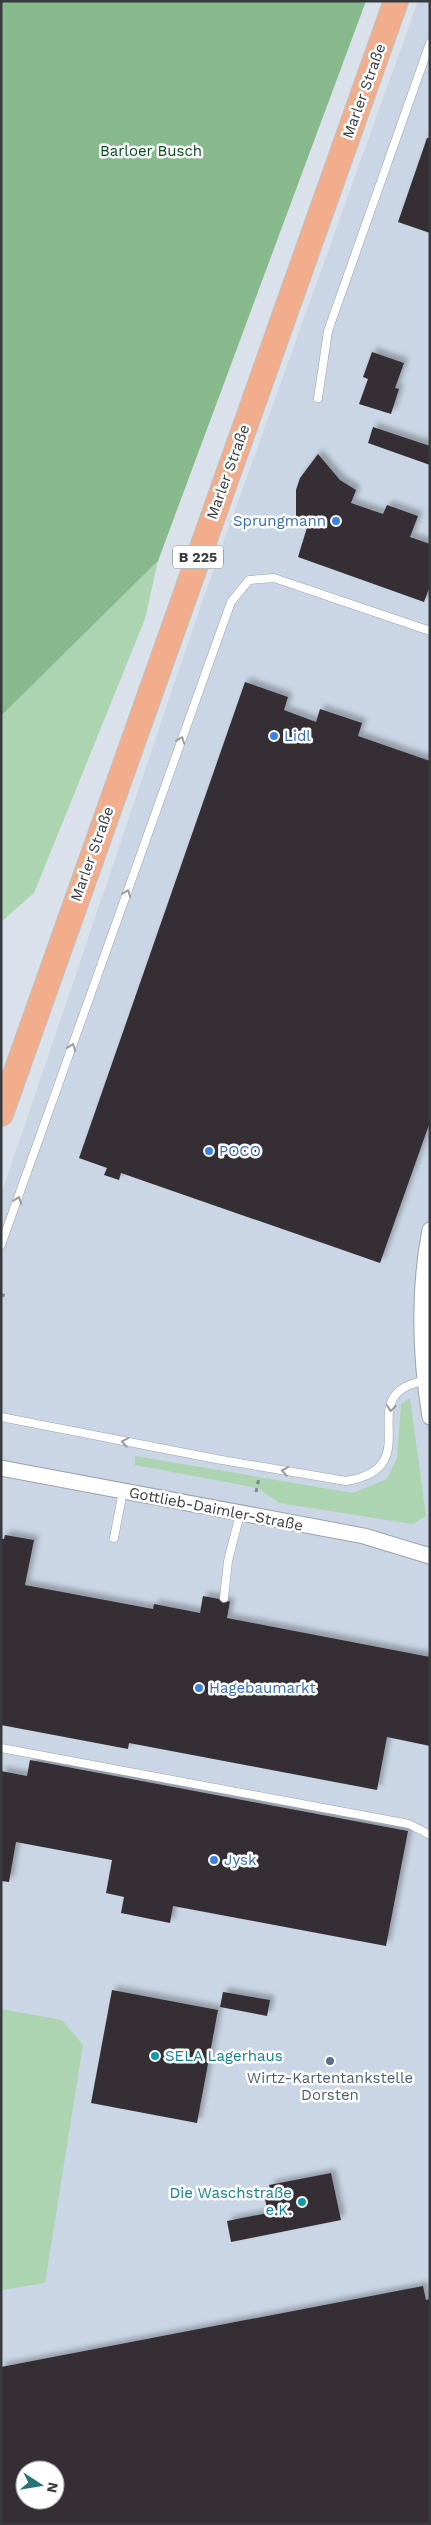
<svg xmlns="http://www.w3.org/2000/svg" width="431" height="2525" font-family="'Work Sans',sans-serif">
	<defs>
		<filter id="shadow"><feDropShadow dx="4.5" dy="-4.5" stdDeviation="2.5" flood-color="#0004"/></filter>
	</defs>
	<rect width="100%" height="100%" fill="#dae1ea"/>
	<path fill="#cad6e5" fill-rule="evenodd" d="M 418,1 L 430,1 L 430,2524 L 1,2524 L 1,1195 L 203,599 ZM 25,2470 L 55,2470 L 55,2500 L 25,2500 Z"/>
	<g fill="#add4b0">
		<path d="M 158,561 L 145,619 L 34,893 L 1,922 L 1,716 Z"/>
		<path d="M 410,1398 L 426,1516 L 413,1524 L 279,1503 L 258,1488 L 135,1465 L 135,1456 L 353,1493 L 387,1479 L 397,1458 L 401,1404 Z"/>
		<path d="M 1,2009 L 62,2020 L 83,2045 L 45,2283 L 1,2290 Z"/>
	</g>
	<path fill="#88b98c" d="M 1,1 L 366,1 L 158,561 L 1,716 Z"/>
	<g fill="#362f35" fill-rule="evenodd" filter="url(#shadow)">
		<path d="M 427,138 L 430,138 L 430,233 L 398,222 Z"/>
		<path d="M 372,352 L 404,363 L 395,388 L 399,389 L 391,414 L 359,404 L 368,379 L 363,377 Z"/>
		<path d="M 373,427 L 430,446 L 430,465 L 368,443 Z"/>
		<path d="M 318,454 L 340,480 L 356,490 L 351,503 L 383,514 L 387,505 L 418,516 L 410,537 L 430,544 L 430,586 L 424,602 L 298,557 L 309,521 L 296,516 L 296,490 L 300,478 Z"/>
		<path d="M 245,682 L 288,697 L 284,710 L 316,722 L 320,709 L 362,723 L 358,736 L 430,761 L 430,1122 L 380,1263 L 121,1173 L 119,1180 L 104,1175 L 107,1168 L 79,1158 Z"/>
		<path d="M 5,1535 L 34,1540 L 25,1585 L 153,1609 L 154,1604 L 200,1613 L 203,1596 L 219,1599 L 223,1603 L 230,1601 L 227,1618 L 430,1657 L 430,1746 L 387,1737 L 377,1790 L 129,1743 L 128,1749 L 1,1725 L 1,1539 L 4,1539 Z"/>
		<path d="M 30,1760 L 408,1831 L 386,1946 L 173,1906 L 170,1923 L 121,1913 L 124,1897 L 106,1893 L 112,1860 L 16,1842 L 9,1882 L 1,1881 L 1,1771 L 27,1776 Z"/>
		<path d="M 112,1990 L 218,2010 L 197,2123 L 91,2103 Z"/>
		<path d="M 223,1992 L 270,2000 L 267,2016 L 220,2007 Z"/>
		<path d="M 331,2173 L 341,2220 L 231,2242 L 227,2221 L 268,2213 L 264,2194 L 271,2193 L 269,2185 Z"/>
		<path d="M 423,2286 L 426,2300 L 430,2299 L 430,2524 L 1,2524 L 1,2367 ZM 25,2470 L 55,2470 L 55,2500 L 25,2500 Z"/>
	</g>
	<g fill="none" stroke-linecap="round" stroke-linejoin="round">
		<g stroke="#9ba2aa" stroke-width="9">
			<g id="lane">
				<path d="M 318,398 L 328,331 L 430,43"/>
				<path d="M 1,1245 L 231,602 L 249,580 L 274,578 L 430,631"/>
				<path d="M 1,1417 L 216,1459 L 346,1481 C 431,1467 349,1394 424,1381"/>
				<path d="M 114,1538 L 123,1491"/>
				<path d="M 224,1598 L 228,1561 L 240,1514"/>
				<path d="M 1,1748 L 409,1824 L 430,1835"/>
			</g>
		</g>
		<g stroke="#9ba2aa" stroke-width="17">
			<g id="street">
				<path d="M 430,1230 C 418,1292 420,1355 430,1417"/>
				<path d="M 1,1468 L 364,1536 L 430,1556"/>
			</g>
		</g>
		<g stroke="#bfc0c1" stroke-width="26">
			<path id="primary" d="M 1,1114 L 396,1"/>
		</g>
		<g stroke="#81868c" stroke-width="3" stroke-dasharray="4 4" stroke-linecap="butt">
			<path d="M 1,1294 L 5,1296"/>
			<path d="M 256,1492 L 259,1478"/>
		</g>
		<use href="#lane" stroke="#fff" stroke-width="8"/>
		<use href="#street" stroke="#fff" stroke-width="15"/>
		<use href="#primary" stroke="#f1ad8c" stroke-width="24"/>
	</g>
	<defs><path id="oneway-chevron" d="M-2-3.5L2.5 0L-2 3.5" fill="none" stroke-width="1.6" stroke-linecap="round" stroke-linejoin="round" transform="scale(1.25)"/></defs>
	<g stroke="#9b9c9e">
		<use href="#oneway-chevron" transform="translate(181 740) rotate(-70)"/>
		<use href="#oneway-chevron" transform="translate(127 893) rotate(-70)"/>
		<use href="#oneway-chevron" transform="translate(72 1047) rotate(-70)"/>
		<use href="#oneway-chevron" transform="translate(18 1200) rotate(-70)"/>
		<use href="#oneway-chevron" transform="translate(391 1408) rotate(96)"/>
		<use href="#oneway-chevron" transform="translate(125 1442) rotate(-170)"/>
		<use href="#oneway-chevron" transform="translate(285 1471) rotate(-170)"/>
	</g>
	<g fill="#3f7fe0" stroke="#fff" stroke-width="2">
		<circle cx="336" cy="521" r="5"/>
		<circle cx="274" cy="736" r="5"/>
		<circle cx="209" cy="1151" r="5"/>
		<circle cx="199" cy="1688" r="5"/>
		<circle cx="214" cy="1860" r="5"/>
	</g>
	<g fill="#0f9aa8" stroke="#fff" stroke-width="2">
		<circle cx="155" cy="2056" r="5"/>
		<circle cx="302" cy="2202" r="5"/>
	</g>
	<circle fill="#5c6f8a" stroke="#fff" stroke-width="2" cx="330" cy="2061" r="5"/>
	<g text-anchor="middle" stroke-width="5" stroke-linejoin="round" paint-order="stroke">
		<rect fill="#fff" stroke="#737578" stroke-width="1" x="173" y="545.5" width="50" height="23" rx="4"/>
		<g font-size="14" font-weight="bold" fill="#373a3e">
			<text x="198" y="562">B 225</text>
		</g>
		<g font-size="15" fill="#373a3e" stroke="#fff">
			<text transform="translate(364 91) rotate(-70)" y="5">Marler Straße</text>
			<text transform="translate(228 472) rotate(-70)" y="5">Marler Straße</text>
			<text transform="translate(92 854) rotate(-70)" y="5">Marler Straße</text>
			<text transform="translate(216 1509) rotate(11)" y="5">Gottlieb-Daimler-Straße</text>
		</g>
		<g font-size="15" fill="#005119" stroke="#fff">
			<text x="151" y="156">Barloer Busch</text>
		</g>
		<g font-size="15" fill="#366cbe" stroke="#fff" text-anchor="start">
			<text x="326" y="526" text-anchor="end">Sprungmann</text>
			<text x="284" y="741">Lidl</text>
			<text x="219" y="1156">POCO</text>
			<text x="209" y="1693">Hagebaumarkt</text>
			<text x="224" y="1865">Jysk</text>
		</g>
		<g font-size="15" fill="#0d838f" stroke="#fff" text-anchor="start">
			<text x="165" y="2061">SELA Lagerhaus</text>
			<text x="292" y="2198" text-anchor="end">Die Waschstraße<tspan x="292" dy="17">e.K.</tspan></text>
		</g>
		<g font-size="15" fill="#4e5e75" stroke="#fff">
			<text x="330" y="2083">Wirtz-Kartentankstelle<tspan x="330" dy="17">Dorsten</tspan></text>
		</g>
	</g>
	<rect width="431" height="2525" fill="none" stroke="#373a3e" stroke-width="5"/>
	<g transform="translate(40 2485) rotate(102)"><circle r="24" fill="#ffffff" stroke="#afb0b2"/>
	<path d="M0-4L9 19L0 12L-9 19Z" fill="#287375"/>
	<text y="-8" font-size="14" font-weight="bold" text-anchor="middle" fill="#373a3e">N</text>
	</g>
</svg>
